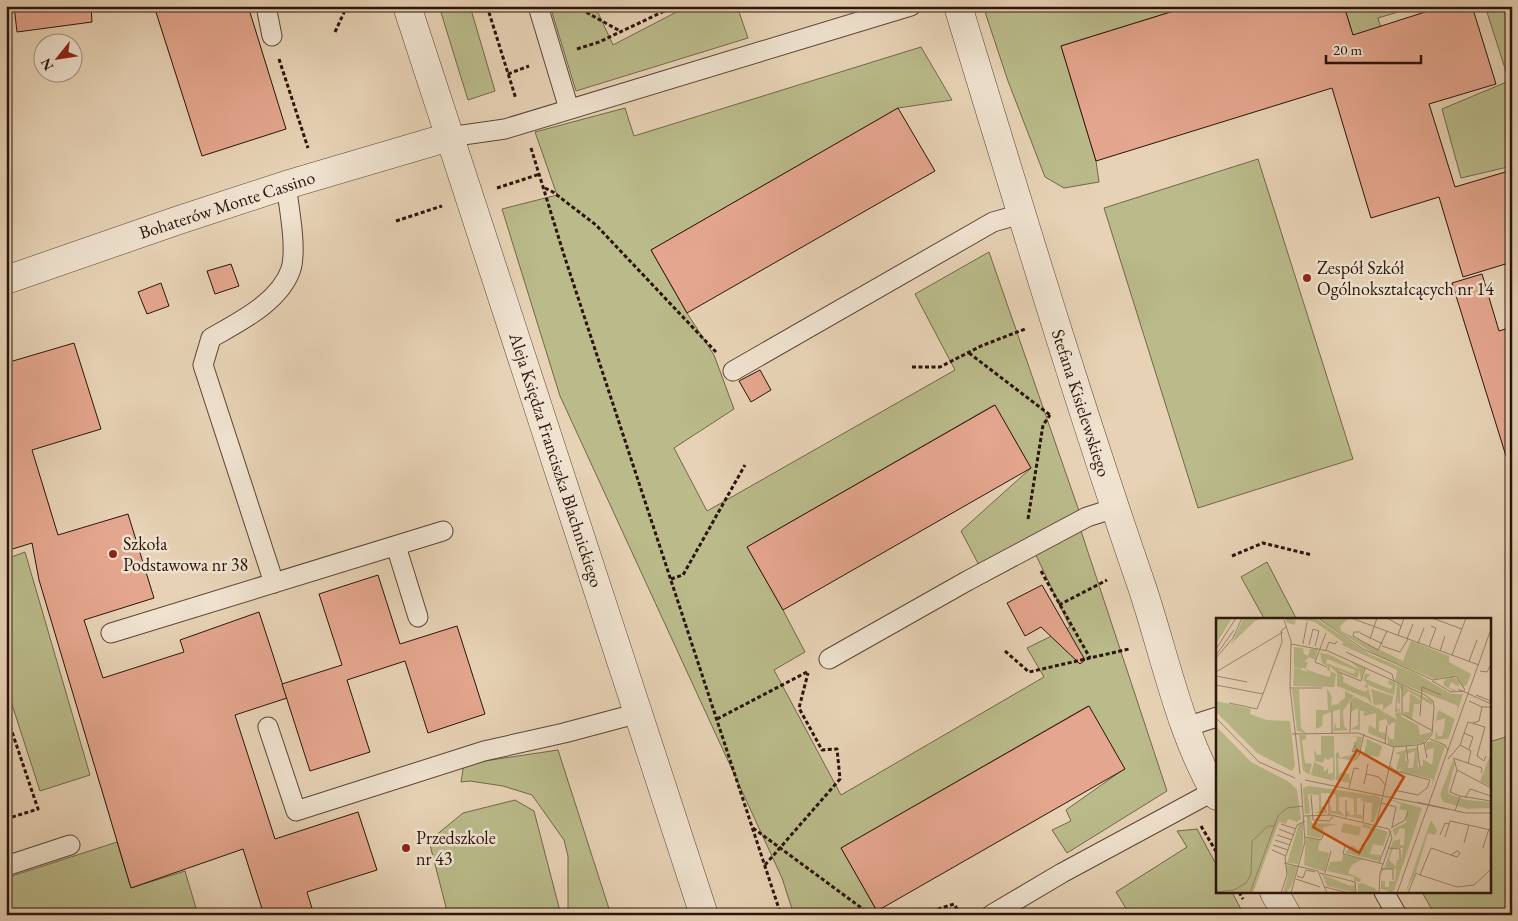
<svg xmlns="http://www.w3.org/2000/svg" width="1518" height="921" font-family="'EB Garamond',serif">
	<rect width="100%" height="100%" fill="#e7d2b5"/>
	<filter id="stains"><feTurbulence type="fractalNoise" baseFrequency=".004" numOctaves="4"/><feColorMatrix values="0 0 0 0 .2 0 0 0 0 .09 0 0 0 0 .02 0 0 0 .5 -.17"/></filter>
	<radialGradient id="worn" r=".72"><stop offset=".6" stop-color="#630" stop-opacity="0"/><stop offset="1" stop-color="#630" stop-opacity=".3"/></radialGradient>
	<g fill="#baba8a" stroke="#72674a">
		<path d="M 439,6 L 470,6 L 495,91 L 468,100 Z"/>
		<path d="M 550,6 L 595,6 L 613,45 L 688,6 L 737,6 L 748,38 L 576,91 Z"/>
		<path d="M 983,6 L 1190,6 L 1061,46 L 1096,161 L 1099,182 L 1064,188 L 1045,177 L 1008,81 Z"/>
		<path d="M 1344,6 L 1418,6 L 1378,18 L 1386,45 L 1358,53 Z"/>
		<path d="M 1485,6 L 1512,6 L 1512,166 L 1461,178 L 1442,109 L 1509,81 Z"/>
		<path d="M 921,47 L 952,100 L 898,108 L 651,250 L 687,313 L 714,355 L 734,409 L 674,448 L 707,511 L 955,370 L 915,294 L 989,252 L 1079,511 L 980,567 L 961,531 L 1031,468 L 994,405 L 747,547 L 783,610 L 805,652 L 774,670 L 841,795 L 1044,677 L 1027,648 L 1070,627 L 1035,553 L 1081,531 L 1167,791 L 1067,853 L 1052,830 L 1071,821 L 1066,810 L 1124,769 L 1088,706 L 841,848 L 879,915 L 794,915 L 782,878 L 560,396 L 502,209 L 557,195 L 535,132 L 625,108 L 634,136 Z"/>
		<path d="M 1258,159 L 1353,459 L 1198,508 L 1104,208 Z"/>
		<path d="M 25,552 L 90,775 L 40,791 L 6,686 L 6,603 L 11,601 L 6,585 L 6,559 Z"/>
		<path d="M 1267,562 L 1297,620 L 1265,620 L 1241,577 Z"/>
		<path d="M 1512,735 L 1512,915 L 1435,915 L 1422,892 L 1489,892 L 1489,742 Z"/>
		<path d="M 558,750 L 611,915 L 568,915 L 568,856 L 564,840 L 532,795 L 503,786 L 470,781 L 461,782 L 464,764 Z"/>
		<path d="M 515,800 L 534,811 L 561,915 L 448,915 L 429,841 L 463,813 Z"/>
		<path d="M 1197,829 L 1217,866 L 1217,892 L 1232,892 L 1244,915 L 1130,915 L 1116,892 L 1187,847 L 1177,831 Z"/>
		<path d="M 117,842 L 131,888 L 185,871 L 198,915 L 6,915 L 6,878 Z"/>
	</g>
	<g fill="#e4a68e" stroke="#2b140b">
		<path d="M 14,6 L 91,6 L 92,22 L 17,32 Z"/>
		<path d="M 154,6 L 248,6 L 286,129 L 202,156 Z"/>
		<path d="M 1190,6 L 1344,6 L 1353,35 L 1444,6 L 1472,6 L 1496,84 L 1429,104 L 1455,187 L 1512,170 L 1512,262 L 1463,277 L 1439,197 L 1371,218 L 1332,88 L 1096,161 L 1061,46 Z"/>
		<path d="M 898,108 L 935,171 L 687,313 L 651,250 Z"/>
		<path d="M 231,264 L 239,286 L 215,294 L 207,271 Z"/>
		<path d="M 1482,274 L 1499,331 L 1512,327 L 1512,455 L 1506,456 L 1452,283 Z"/>
		<path d="M 161,283 L 169,306 L 147,314 L 138,292 Z"/>
		<path d="M 74,343 L 101,429 L 32,450 L 58,535 L 128,514 L 154,598 L 84,620 L 103,678 L 184,652 L 180,640 L 259,612 L 287,698 L 235,715 L 275,839 L 358,812 L 377,870 L 307,892 L 314,915 L 264,915 L 243,849 L 131,888 L 39,580 L 32,543 L 6,551 L 6,363 Z"/>
		<path d="M 760,370 L 771,390 L 751,402 L 739,381 Z"/>
		<path d="M 995,405 L 1031,468 L 783,610 L 747,547 Z"/>
		<path d="M 378,575 L 400,644 L 457,626 L 485,714 L 428,733 L 405,661 L 347,680 L 370,752 L 310,771 L 282,684 L 342,665 L 319,594 Z"/>
		<path d="M 1042,585 L 1085,660 L 1080,664 L 1041,627 L 1025,636 L 1007,603 Z"/>
		<path d="M 1089,706 L 1125,769 L 877,911 L 841,848 Z"/>
	</g>
	<g fill="none" stroke-linecap="round" stroke-linejoin="round">
		<g stroke="#5a4436" stroke-width="21">
			<g id="service">
				<path d="M 266,6 L 272,36"/>
				<path d="M 538,6 L 569,109"/>
				<path d="M 449,137 L 505,129 L 911,6"/>
				<path d="M 733,371 L 993,222 L 1021,214"/>
				<path d="M 396,546 L 418,617"/>
				<path d="M 274,583 L 203,365 L 211,338 C 239,322 280,302 291,269 C 297,248 289,207 286,185"/>
				<path d="M 111,633 L 443,531"/>
				<path d="M 829,659 L 967,581 L 1087,517 L 1115,508"/>
				<path d="M 268,727 L 296,811 L 484,751 L 564,733 L 639,713"/>
				<path d="M 1186,727 L 1217,717"/>
				<path d="M 6,866 L 70,845"/>
				<path d="M 1384,892 L 1397,915"/>
				<path d="M 991,915 L 1062,873 L 1214,791"/>
			</g>
		</g>
		<g stroke="#5a4436" stroke-width="29">
			<g id="minor">
				<path d="M 958,6 C 1017,199 1075,393 1141,584 C 1165,655 1179,731 1217,796"/>
				<path d="M 6,280 L 179,220 L 286,185 L 449,137"/>
				<path d="M 1274,892 L 1287,915"/>
			</g>
		</g>
		<g stroke="#5a4436" stroke-width="29">
			<path id="tertiary" d="M 407,6 L 704,915"/>
		</g>
		<g stroke="#2b140b" stroke-width="3" stroke-dasharray="4 2.5" stroke-linecap="butt">
			<path d="M 487,6 L 516,99"/>
			<path d="M 575,6 L 620,31"/>
			<path d="M 335,32 L 347,6"/>
			<path d="M 577,49 L 599,42 L 675,6"/>
			<path d="M 279,59 L 308,148"/>
			<path d="M 508,74 L 529,66"/>
			<path d="M 531,148 L 564,255 L 781,915"/>
			<path d="M 497,188 L 540,174"/>
			<path d="M 545,188 L 553,192 L 596,225 L 716,352"/>
			<path d="M 396,221 L 442,206"/>
			<path d="M 969,353 L 1050,415 L 1052,415"/>
			<path d="M 912,367 L 940,367 L 981,346 L 1025,329"/>
			<path d="M 1028,519 L 1043,425 L 1050,415"/>
			<path d="M 1232,556 L 1263,543 L 1312,555"/>
			<path d="M 1041,571 L 1090,658"/>
			<path d="M 671,579 L 683,575 L 745,465"/>
			<path d="M 1059,605 L 1107,580"/>
			<path d="M 1005,651 L 1029,672 L 1129,649"/>
			<path d="M 6,714 L 38,809 L 6,819"/>
			<path d="M 717,719 L 807,672"/>
			<path d="M 1201,826 L 1217,853"/>
			<path d="M 753,828 L 871,915"/>
			<path d="M 765,865 L 840,779 L 837,749 L 822,750 L 799,708 L 808,673"/>
			<path d="M 1239,892 L 1243,899"/>
			<path d="M 919,915 L 954,904 L 961,915"/>
		</g>
		<use href="#service" stroke="#efe2cf" stroke-width="19"/>
		<use href="#minor" stroke="#efe2cf" stroke-width="28"/>
		<use href="#tertiary" stroke="#efe2cf" stroke-width="28"/>
	</g>
	<g fill="#8f2418" stroke="#efe2cf" stroke-width="2">
		<circle cx="1307" cy="278" r="5"/>
		<circle cx="113" cy="554" r="5"/>
		<circle cx="406" cy="848" r="5"/>
	</g>
	<g text-anchor="middle" stroke-width="5" stroke-linejoin="round" paint-order="stroke">
		<g font-size="18" fill="#2b140b" stroke="#efe2cf">
			<text transform="translate(227 205) rotate(-18)" y="6">Bohaterów Monte Cassino</text>
			<text transform="translate(1081 403) rotate(72)" y="6">Stefana Kisielewskiego</text>
			<text transform="translate(556 460) rotate(72)" y="6">Aleja Księdza Franciszka Blachnickiego</text>
		</g>
		<g font-size="18" fill="#2b140b" stroke="#efe2cf" text-anchor="start">
			<text x="1317" y="274">Zespół Szkół<tspan x="1317" dy="21">Ogólnokształcących nr 14</tspan></text>
			<text x="123" y="550">Szkoła<tspan x="123" dy="21">Podstawowa nr 38</tspan></text>
			<text x="416" y="844">Przedszkole<tspan x="416" dy="21">nr 43</tspan></text>
		</g>
	</g>
	<g transform="translate(1216 618)">
		<rect width="275" height="275" fill="#e7d2b5"/>
		<path d="M 0,0 L 16,0 L 0,26 ZM 28,0 L 47,0 L 39,3 L 15,26 ZM 69,0 L 99,0 L 153,36 L 201,56 L 235,76 L 247,76 L 240,98 L 242,88 L 179,63 L 181,52 L 126,27 L 127,24 L 99,4 L 80,1 L 79,7 L 71,5 ZM 102,0 L 133,0 L 124,8 L 125,13 L 187,43 L 195,23 L 233,38 L 233,44 L 255,56 L 251,66 L 247,69 L 240,57 L 219,61 L 160,37 ZM 78,29 L 87,30 L 88,36 L 92,38 L 94,31 L 102,30 L 99,42 L 93,39 L 89,43 L 92,45 L 89,51 L 109,58 L 114,59 L 115,54 L 111,52 L 112,48 L 106,45 L 104,35 L 112,36 L 104,32 L 144,52 L 135,44 L 148,50 L 144,61 L 144,52 L 141,60 L 123,52 L 128,60 L 127,64 L 141,71 L 150,74 L 152,70 L 148,69 L 151,65 L 156,86 L 151,80 L 121,68 L 121,55 L 114,48 L 114,53 L 120,56 L 118,69 L 77,68 L 78,50 L 92,54 L 86,49 L 85,52 L 78,49 ZM 111,41 L 139,52 L 138,56 L 110,45 ZM 150,55 L 154,57 L 150,61 L 174,71 L 177,68 L 172,66 L 173,62 L 180,65 L 178,77 L 154,68 L 147,62 ZM 237,58 L 244,64 L 243,69 L 235,64 L 233,70 L 241,72 L 237,73 L 227,67 L 229,61 ZM 181,65 L 216,83 L 216,87 L 192,73 L 187,80 L 186,71 L 184,70 L 184,86 L 181,84 L 181,90 L 183,92 L 184,88 L 184,93 L 179,94 ZM 111,70 L 116,79 L 115,87 L 123,86 L 125,91 L 123,84 L 129,80 L 129,73 L 138,78 L 127,93 L 128,108 L 132,112 L 117,113 L 119,104 L 120,110 L 124,110 L 124,91 L 107,97 L 106,108 L 100,111 L 100,92 L 112,92 ZM 76,71 L 83,71 L 85,110 L 90,115 L 81,113 ZM 155,71 L 177,78 L 176,85 L 167,92 L 167,86 L 158,87 ZM 194,75 L 204,82 L 204,86 L 198,86 L 196,102 L 188,98 L 187,89 L 188,94 L 193,94 ZM 139,79 L 167,93 L 170,101 L 163,103 L 163,114 L 170,115 L 169,122 L 152,115 L 153,107 L 160,111 L 160,95 L 148,98 L 148,93 L 144,93 L 144,112 L 135,111 L 142,107 L 142,90 L 135,94 L 135,82 ZM 0,83 L 35,91 L 34,96 L 51,102 L 74,103 L 79,148 L 76,153 L 41,135 L 0,94 ZM 222,92 L 239,101 L 232,121 L 221,121 L 230,125 L 219,121 L 220,112 L 222,118 L 226,118 L 228,111 L 229,100 L 220,103 ZM 168,94 L 181,102 L 186,122 L 179,95 L 184,94 L 186,99 L 202,107 L 204,117 L 216,114 L 208,125 L 179,129 L 172,126 L 171,116 L 174,121 L 178,121 L 179,104 L 172,107 ZM 0,108 L 35,144 L 73,164 L 81,172 L 85,201 L 81,204 L 72,201 L 70,206 L 63,204 L 37,275 L 0,275 ZM 83,117 L 90,117 L 90,121 L 86,122 L 89,145 L 96,146 L 93,157 L 87,152 ZM 124,117 L 146,119 L 142,141 L 138,143 L 122,140 L 123,157 L 125,154 L 133,156 L 134,165 L 120,162 L 120,136 L 122,133 L 124,140 L 138,136 L 141,119 ZM 105,118 L 118,118 L 119,162 L 114,158 L 118,163 L 95,157 L 98,144 L 108,149 L 108,154 L 112,150 L 112,156 L 117,155 L 117,139 L 112,142 L 109,140 L 107,145 L 99,143 L 98,131 L 101,137 L 105,137 ZM 151,121 L 166,128 L 163,139 L 148,137 ZM 215,123 L 229,128 L 215,171 L 217,161 L 184,154 L 185,149 L 182,153 L 180,151 L 184,137 L 179,135 L 190,132 L 189,143 L 193,143 L 192,150 L 197,150 L 199,133 L 191,136 L 191,131 L 201,130 L 202,151 L 207,147 L 207,141 L 216,147 L 218,130 L 210,132 L 210,125 ZM 275,135 L 275,169 L 264,163 ZM 237,142 L 239,146 L 232,171 L 233,176 L 251,182 L 275,184 L 275,190 L 252,191 L 227,184 L 224,177 ZM 93,168 L 162,178 L 165,182 L 158,204 L 155,204 L 156,185 L 146,184 L 145,180 L 141,180 L 141,196 L 146,197 L 146,201 L 130,198 L 131,192 L 134,197 L 138,197 L 138,181 L 131,179 L 123,179 L 123,192 L 129,198 L 114,195 L 114,188 L 116,193 L 120,193 L 120,177 L 113,175 L 105,175 L 105,189 L 110,189 L 111,195 L 98,195 L 103,193 L 103,177 L 92,176 L 94,195 L 89,196 L 87,170 ZM 169,180 L 206,190 L 178,273 L 175,274 L 165,271 L 165,263 L 169,263 L 169,269 L 173,269 L 173,263 L 179,263 L 180,251 L 168,251 L 164,259 L 166,251 L 169,249 L 177,223 L 184,221 L 184,227 L 188,227 L 189,211 L 184,210 L 179,219 L 177,211 L 190,205 L 191,193 L 183,191 L 185,186 ZM 177,230 L 187,230 L 185,242 L 181,242 L 180,248 L 173,242 ZM 91,198 L 94,198 L 96,205 L 122,206 L 108,209 L 105,220 L 95,219 L 91,217 ZM 215,202 L 221,212 L 219,217 L 212,215 L 200,254 L 189,275 ZM 87,204 L 87,227 L 82,246 L 71,245 L 83,206 ZM 127,205 L 145,209 L 143,218 L 125,214 ZM 148,206 L 172,214 L 167,228 L 157,226 L 154,236 L 165,237 L 163,243 L 129,235 L 136,227 L 145,234 L 145,226 L 151,227 L 154,211 L 146,209 ZM 90,220 L 104,222 L 102,232 L 113,235 L 109,254 L 88,247 ZM 127,237 L 147,241 L 136,247 L 132,255 L 145,261 L 144,264 L 138,263 L 138,259 L 111,253 L 114,244 L 126,243 ZM 70,247 L 82,248 L 73,275 L 75,267 L 71,275 L 67,275 L 72,258 ZM 106,256 L 132,267 L 137,268 L 138,265 L 140,275 L 111,268 ZM 146,265 L 160,271 L 162,275 L 142,275 L 142,266 Z" fill="#baba8a" fill-rule="evenodd"/>
		<path fill="none" stroke="#9c8671" stroke-width="1" d="M 102,0 L 147,31 L 217,62 L 240,58 L 249,72M 135,0 L 263,47M 171,0 L 185,8M 216,0 L 246,11M 68,2 L 75,23 L 74,70 L 84,156M 144,14 L 138,14 L 137,18 L 162,32 L 171,13M 110,15 L 99,44 L 111,49M 144,15 L 167,26M 182,17 L 188,0M 154,21 L 161,0M 191,21 L 197,6M 202,25 L 208,10M 75,26 L 112,33 L 209,77 L 217,83 L 218,89 L 216,116 L 209,125 L 201,127 L 178,129 L 142,115 L 76,116M 87,26 L 91,4M 93,27 L 97,11 L 103,13 L 99,28M 166,28 L 184,34 L 192,21M 213,29 L 220,10 L 215,8M 0,31 L 20,0M 110,32 L 113,24 L 119,26 L 121,23M 224,33 L 229,18M 130,34 L 176,56 L 178,63M 0,37 L 18,12M 236,37 L 250,0M 0,40 L 17,20 L 26,0M 253,43 L 261,22M 264,53 L 271,54 L 275,46M 0,54 L 67,14M 123,54 L 145,63 L 149,50M 0,58 L 31,64M 216,63 L 235,74 L 249,73M 0,67 L 47,76 L 66,24 L 65,13 L 70,9M 186,67 L 186,96 L 217,113M 74,70 L 106,70M 242,71 L 275,86M 260,77 L 275,83M 253,83 L 266,89 L 275,89M 13,85 L 41,91 L 47,76M 116,93 L 116,115M 204,98 L 206,69 L 225,77M 0,100 L 43,144 L 79,160M 257,105 L 263,103 L 266,89M 134,114 L 135,84M 248,115 L 257,119 L 253,131M 214,121 L 229,127 L 232,132M 139,124 L 139,133 L 136,134 L 139,127M 208,125 L 211,140M 169,126 L 171,107M 201,127 L 204,150M 244,127 L 255,133 L 252,145M 190,128 L 192,143M 143,138 L 148,116M 237,140 L 266,150 L 265,155M 232,141 L 244,127 L 252,104 L 269,109 L 261,138 L 268,143 L 270,138M 238,141 L 241,152 L 275,170M 174,148 L 180,153 L 214,162 L 211,170 L 202,177 L 178,172M 241,152 L 234,174 L 244,178M 150,156 L 163,159 L 170,168M 89,162 L 231,191M 148,166 L 152,146M 133,170 L 138,150 L 143,151M 95,177 L 97,202 L 113,203 L 117,198M 249,180 L 254,171 L 275,178M 201,184 L 250,195 L 275,195M 166,185 L 180,189 L 176,209M 239,193 L 244,178 L 275,183M 113,197 L 113,178M 88,198 L 115,197 L 173,211 L 176,220 L 164,255 L 163,275M 130,200 L 130,182M 147,204 L 148,185M 65,206 L 80,211M 160,207 L 178,129M 175,210 L 189,202 L 192,193M 63,211 L 78,217M 61,217 L 76,222M 224,217 L 229,205 L 233,206M 89,219 L 105,222 L 108,215M 229,219 L 234,203 L 275,212M 59,222 L 74,227M 248,225 L 253,207M 57,227 L 72,232M 129,228 L 127,236 L 167,246M 173,230 L 184,231 L 184,242M 267,230 L 273,211M 56,232 L 70,238M 235,237 L 241,233 L 244,235 L 241,239 L 215,230 L 204,257 L 241,269 L 258,267 L 275,251M 68,245 L 102,253 L 111,275M 163,245 L 175,213M 165,251 L 177,251 L 177,262M 104,255 L 139,264 L 140,275M 109,255 L 115,233M 81,258 L 87,260 L 90,252 L 99,254M 80,261 L 104,269M 109,269 L 133,275M 0,274 L 18,272 L 30,265 L 35,256 L 36,223 L 52,208 L 59,208M 34,275 L 62,198 L 71,190 L 87,188M 65,275 L 71,257 L 69,240 L 81,207 L 89,203M 75,275 L 89,224 L 85,165M 181,275 L 275,11M 192,275 L 200,255 L 204,257"/>
		<path fill="#cc4f0c" fill-opacity="0.15" stroke="#cc4f0c" stroke-width="2.5" d="M 141,132 L 188,159 L 143,235 L 97,209 Z"/>
		<rect width="275" height="275" fill="none" stroke="#2b140b" stroke-width="2.5"/>
	</g>
	<rect width="1518" height="921" fill="none" stroke="#e7d2b5" stroke-width="25"/>
	<rect x="8" y="8" width="1503" height="906" fill="none" stroke="#2b140b" stroke-width="2.5"/>
	<rect x="12" y="12" width="1493" height="896" fill="none" stroke="#2b140b"/>
	<g transform="translate(58 58) rotate(240)"><circle r="24" fill="#efe2cf" stroke="#a19081"/>
	<path d="M0-4L9 19L0 12L-9 19Z" fill="#8f2418"/>
	<text y="-8" font-size="14" font-weight="bold" text-anchor="middle" fill="#2b140b">N</text>
	</g>
	<path d="M1326 55v8h95v-8" fill="none" stroke="#2b140b" stroke-width="2.5"/>
	<text x="1333" y="55" font-size="15" fill="#2b140b" stroke="#efe2cf" stroke-width="4" paint-order="stroke">20 m</text>
	<rect width="100%" height="100%" filter="url(#stains)"/>
	<rect width="100%" height="100%" fill="url(#worn)"/>
</svg>
